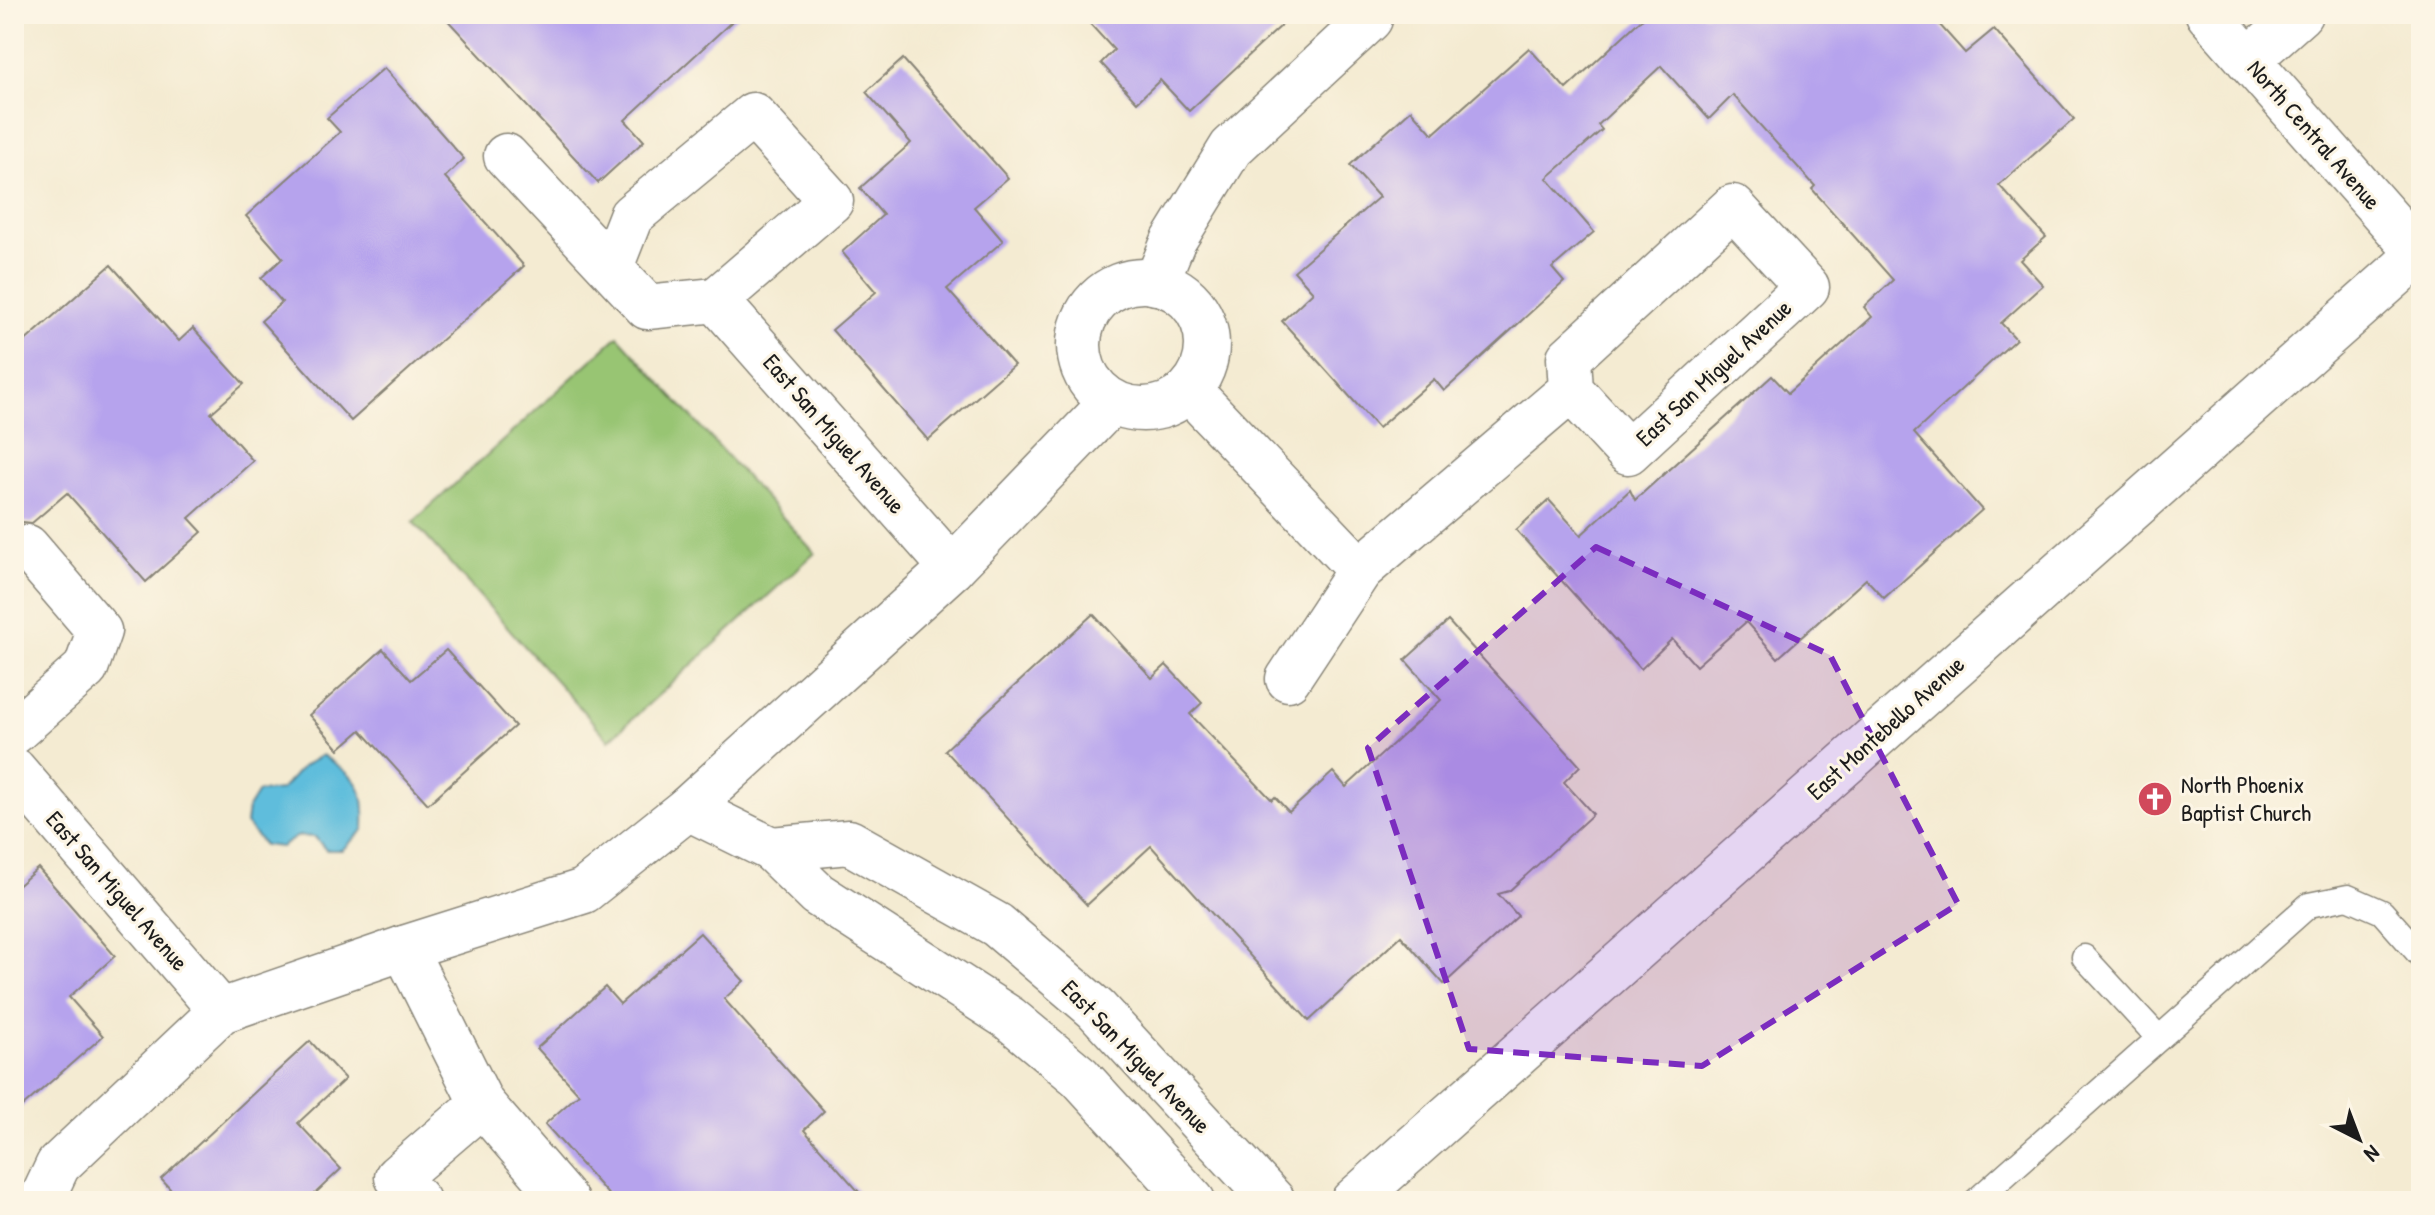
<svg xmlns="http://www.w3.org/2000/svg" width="2435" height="1215" font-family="'Patrick Hand',sans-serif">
	<rect width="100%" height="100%" fill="#fcf5e5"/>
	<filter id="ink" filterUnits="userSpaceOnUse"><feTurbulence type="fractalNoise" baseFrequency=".0125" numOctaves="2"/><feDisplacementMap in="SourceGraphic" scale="16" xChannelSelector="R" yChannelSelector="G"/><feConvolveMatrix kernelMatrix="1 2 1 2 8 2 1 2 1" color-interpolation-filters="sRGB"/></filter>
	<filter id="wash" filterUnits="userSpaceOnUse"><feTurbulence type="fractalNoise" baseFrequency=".006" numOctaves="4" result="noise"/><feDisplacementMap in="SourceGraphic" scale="32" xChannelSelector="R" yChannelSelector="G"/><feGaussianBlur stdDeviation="1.8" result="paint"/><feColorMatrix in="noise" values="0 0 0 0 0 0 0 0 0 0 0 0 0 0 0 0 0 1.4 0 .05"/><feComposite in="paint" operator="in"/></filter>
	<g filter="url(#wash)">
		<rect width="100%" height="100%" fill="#f4ebd2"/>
		<path fill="#98c573" stroke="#5a7048" stroke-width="2" d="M 618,336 L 815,553 L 609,740 L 413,522 Z"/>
		<path fill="#5ebddc" stroke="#3d6c7c" stroke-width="2" d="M 322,755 C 358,779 366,785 364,829 L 342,850 L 326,850 L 315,837 L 298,836 L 281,847 L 264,845 L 246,824 L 248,808 L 258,792 L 281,790 L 302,767 Z"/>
		<g id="blocks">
			<g fill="#b6a3ed">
				<path d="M 442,14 L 740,14 L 625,120 L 644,141 L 598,183 Z"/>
				<path d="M 1081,14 L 1294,14 L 1189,111 L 1160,80 L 1137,102 L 1101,63 L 1114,50 Z"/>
				<path d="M 1647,14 L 1930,14 L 1965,53 L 1994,29 L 2074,119 L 1999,185 L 2046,237 L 2020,260 L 2043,285 L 2001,323 L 2016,339 L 1914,433 L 1982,510 L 1884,598 L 1866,579 L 1778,658 L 1746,622 L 1696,666 L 1672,639 L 1641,669 L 1516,530 L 1549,500 L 1581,535 L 1630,490 L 1635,500 L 1772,376 L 1788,393 L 1872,317 L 1864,307 L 1893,280 L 1812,189 L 1815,186 L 1733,95 L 1709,119 L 1661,66 L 1598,125 L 1602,130 L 1547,178 L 1594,232 L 1552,268 L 1564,282 L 1444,391 L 1434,379 L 1378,428 L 1282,321 L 1313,292 L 1294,271 L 1379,197 L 1350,165 L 1411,110 L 1433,134 L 1529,48 L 1566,89 Z"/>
				<path d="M 903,59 L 1008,178 L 974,207 L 1003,241 L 947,289 L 1014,365 L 928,440 L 832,330 L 876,292 L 842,252 L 883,215 L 860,188 L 911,143 L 866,92 Z"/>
				<path d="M 384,68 L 464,159 L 445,177 L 524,266 L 351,421 L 261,321 L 282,302 L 261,278 L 283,258 L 246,216 L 340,132 L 327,118 Z"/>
				<path d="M 111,265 L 179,341 L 193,328 L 244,384 L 211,413 L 253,461 L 189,518 L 202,532 L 146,582 L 67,493 L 32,523 L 23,522 L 14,526 L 14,351 Z"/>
				<path d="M 1093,614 L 1152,678 L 1166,665 L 1202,703 L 1190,714 L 1272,800 L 1275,797 L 1289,812 L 1333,772 L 1346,787 L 1441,700 L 1405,660 L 1448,621 L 1580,766 L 1564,782 L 1593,814 L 1509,891 L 1498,894 L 1518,916 L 1444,984 L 1401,936 L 1309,1021 L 1151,846 L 1087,905 L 945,750 Z"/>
				<path d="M 383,649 L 411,680 L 446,650 L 515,726 L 428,804 L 361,730 L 339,749 L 309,715 Z"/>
				<path d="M 38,868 L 115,956 L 69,997 L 103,1036 L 14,1114 L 14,889 Z"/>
				<path d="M 700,933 L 744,981 L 724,999 L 824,1111 L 804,1130 L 867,1201 L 614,1201 L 545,1124 L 579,1094 L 537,1048 L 605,987 L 620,1004 Z"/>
				<path d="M 310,1041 L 345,1079 L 298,1123 L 341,1169 L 307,1201 L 181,1201 L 161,1179 Z"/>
			</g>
		</g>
	</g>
	<g filter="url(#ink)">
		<use href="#blocks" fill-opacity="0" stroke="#888477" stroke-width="2"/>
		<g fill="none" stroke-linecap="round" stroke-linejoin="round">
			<g stroke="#888477" stroke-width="27">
				<g id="lane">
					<path d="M 2084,957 L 2159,1038"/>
					<path d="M 1976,1201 L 2309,905 L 2348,897 L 2382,912 L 2421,956"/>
				</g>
			</g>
			<g stroke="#888477" stroke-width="47">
				<g id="street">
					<path d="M 2248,60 L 2300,14"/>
					<path d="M 506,156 L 647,307 L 716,300"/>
					<path d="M 611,267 L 631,216 L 753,115 L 831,201 L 716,300 L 952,568"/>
					<circle cx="1143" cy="345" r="64"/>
					<path d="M 1156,283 L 1173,242 L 1231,148 L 1370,19 L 1371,14"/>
					<path d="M 1189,390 L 1360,570 L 1288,679"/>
					<path d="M 1360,570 L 1571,390 L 1569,358 L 1733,207 L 1807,287 L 1628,452 L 1571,390"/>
					<path d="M 14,732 L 86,668 L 99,631 L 27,547"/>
					<path d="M 14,770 L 221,1011"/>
					<path d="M 688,808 L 771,849"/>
					<path d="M 404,948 L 482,1104 L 566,1201"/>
					<path d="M 41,1201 L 58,1165 L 221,1011 L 404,948 L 584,891 L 688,808 L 952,568 L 1112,402"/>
					<path d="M 418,1201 L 397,1177 L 482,1104"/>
					<path d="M 1193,1201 L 1080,1077 L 1009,1018 L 817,894 L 771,849 L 849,842 L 997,925 L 1096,1009 L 1273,1201"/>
					<path d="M 1353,1201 L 2419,254"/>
				</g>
			</g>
			<g stroke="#888477" stroke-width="47">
				<path id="secondary" d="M 2208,14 L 2421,256"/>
			</g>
			<use href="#lane" stroke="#fff" stroke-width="24"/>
			<use href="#street" stroke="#fff" stroke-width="44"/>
			<use href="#secondary" stroke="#fff" stroke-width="44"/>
		</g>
	</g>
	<path fill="#7b2cbf" fill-opacity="0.2" stroke="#7b2cbf" stroke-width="6" stroke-dasharray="16 10" stroke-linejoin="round" d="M 1596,547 L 1830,655 L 1958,904 L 1702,1066 L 1469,1049 L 1368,748 Z"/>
	<defs>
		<g id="church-disc" transform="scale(1.8)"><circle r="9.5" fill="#d1495b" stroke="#fcf5e5"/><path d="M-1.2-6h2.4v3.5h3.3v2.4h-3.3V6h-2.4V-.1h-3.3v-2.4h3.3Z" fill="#fff"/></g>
	</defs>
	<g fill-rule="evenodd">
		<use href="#church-disc" x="2155" y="799"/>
	</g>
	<g text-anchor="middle" stroke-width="6" stroke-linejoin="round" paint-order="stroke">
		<g font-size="24" fill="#1c1c1c" stroke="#fcf5e5">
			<text transform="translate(2314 135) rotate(49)" y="8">North Central Avenue</text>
			<text transform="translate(1714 373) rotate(-43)" y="8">East San Miguel Avenue</text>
			<text transform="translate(834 434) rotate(49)" y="8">East San Miguel Avenue</text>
			<text transform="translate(1886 728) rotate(-42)" y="8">East Montebello Avenue</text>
			<text transform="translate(117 891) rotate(49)" y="8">East San Miguel Avenue</text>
			<text transform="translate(1136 1057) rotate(46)" y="8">East San Miguel Avenue</text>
		</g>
		<g font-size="24" fill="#1c1c1c" stroke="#fcf5e5" text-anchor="start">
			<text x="2181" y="793">North Phoenix<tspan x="2181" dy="28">Baptist Church</tspan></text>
		</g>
	</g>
	<rect width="2435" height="1215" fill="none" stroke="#fcf5e5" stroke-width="48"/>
	<g transform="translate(2359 1139) rotate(138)" stroke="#fcf5e5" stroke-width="6" paint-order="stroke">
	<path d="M0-6L14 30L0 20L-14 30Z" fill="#1c1c1c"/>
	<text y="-12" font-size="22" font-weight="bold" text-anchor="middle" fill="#1c1c1c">N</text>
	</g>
</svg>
